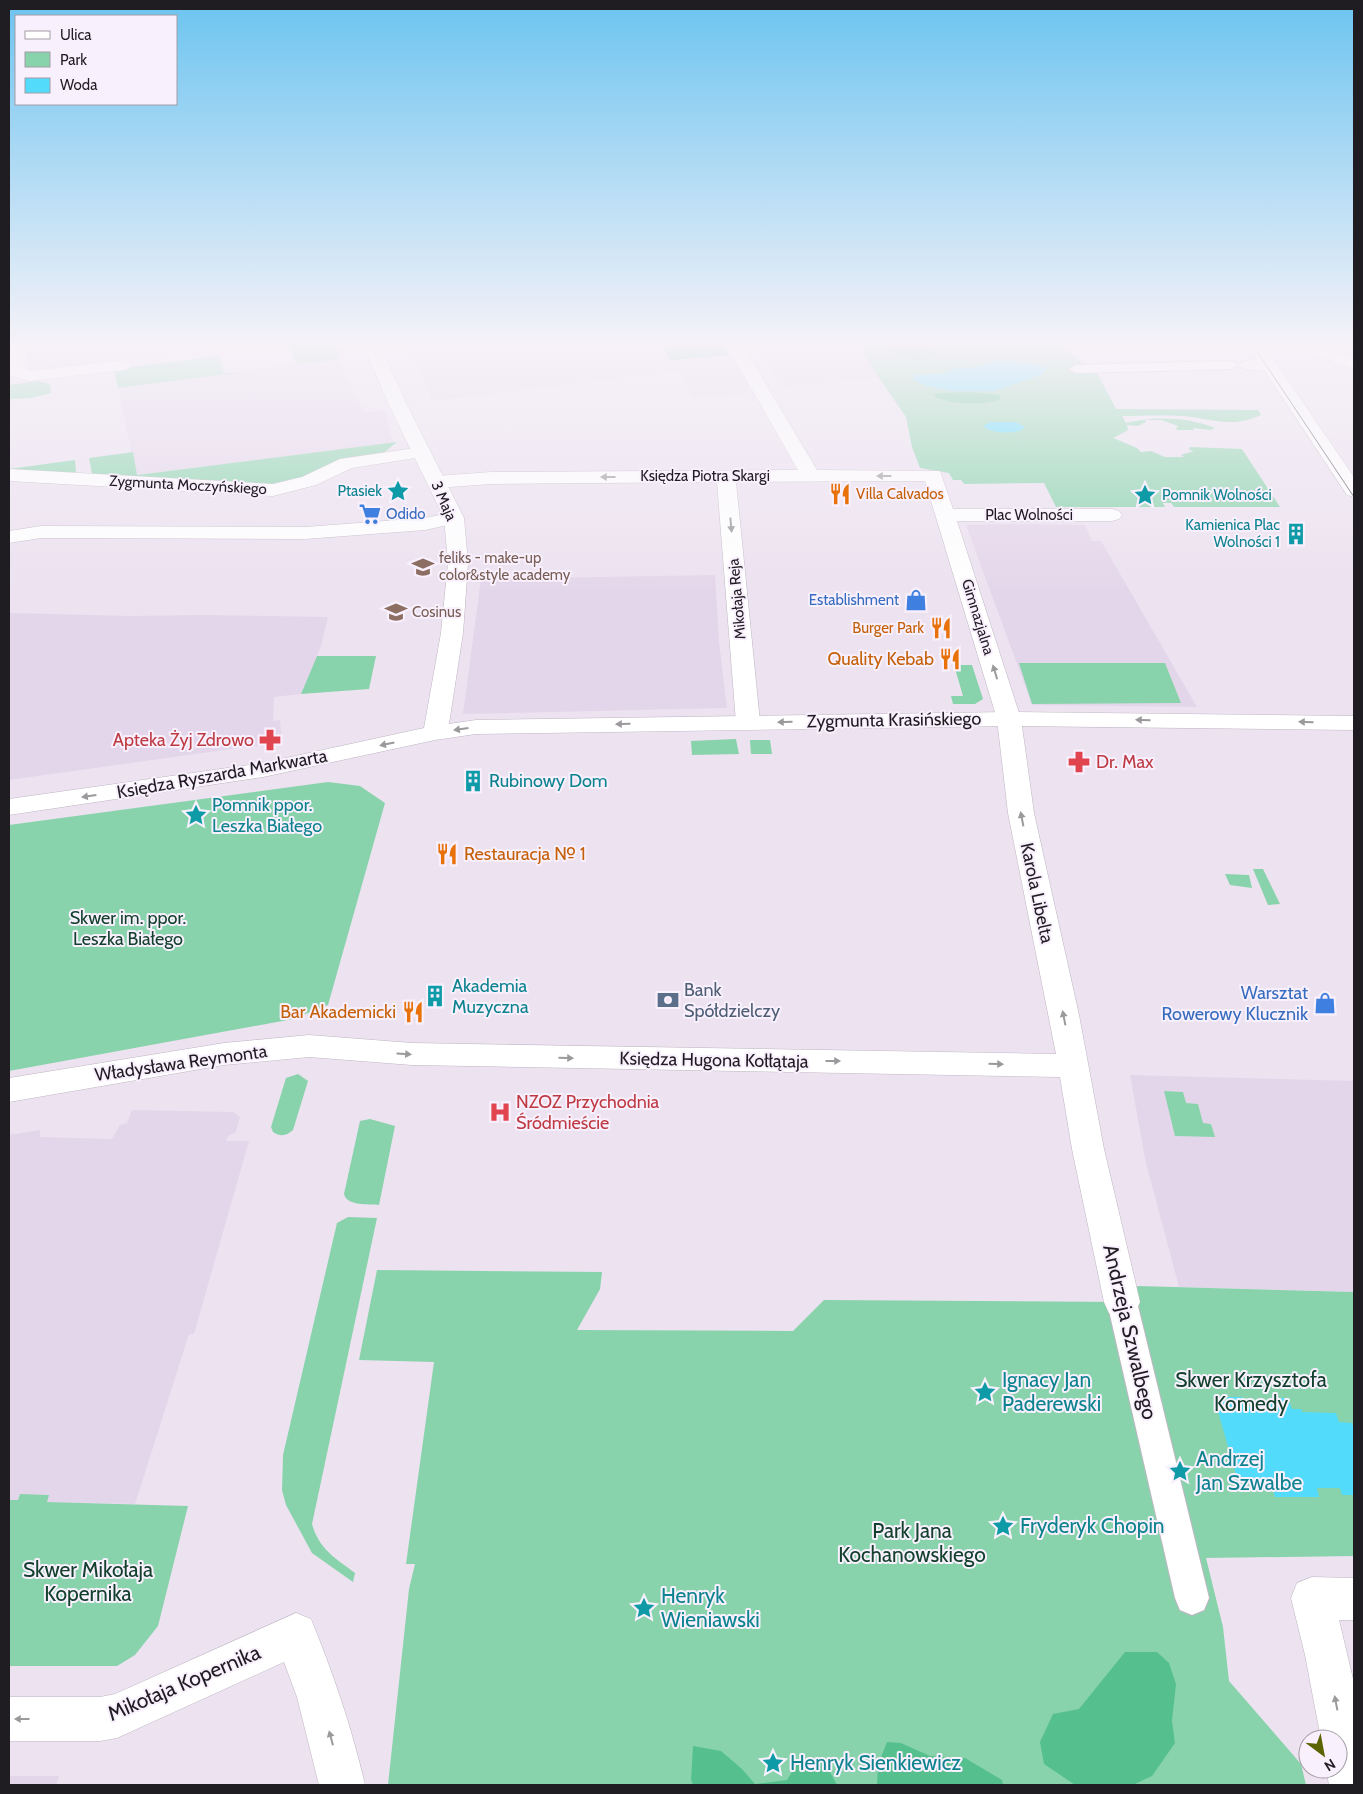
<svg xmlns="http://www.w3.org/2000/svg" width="1363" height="1794" font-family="Cabin,sans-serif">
	<rect width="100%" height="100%" fill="#ece2f0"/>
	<g fill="#e4d6ea">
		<path d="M 28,341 L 214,341 L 203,342 L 205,350 L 29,371 Z"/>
		<path d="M 406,341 L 722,341 L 748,388 L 747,393 L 693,396 L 678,371 L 433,401 Z"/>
		<path d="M 754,341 L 857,341 L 879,378 L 781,387 Z"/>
		<path d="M 337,358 L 365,413 L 385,410 L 393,443 L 136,475 L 118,388 Z"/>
		<path d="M 1008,524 L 1085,525 L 1092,541 L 1101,541 L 1197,707 L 1032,705 L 966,525 Z"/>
		<path d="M 715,575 L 719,642 L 727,708 L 463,714 L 481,579 Z"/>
		<path d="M 9,613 L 131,616 L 201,615 L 328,617 L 321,646 L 301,694 L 274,697 L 273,721 L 280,720 L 282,742 L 9,780 Z"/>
		<path d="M 1130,1075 L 1354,1081 L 1354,1292 L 1179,1287 L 1145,1159 Z"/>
		<path d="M 132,1110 L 233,1112 L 240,1117 L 236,1132 L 228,1136 L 226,1141 L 249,1141 L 194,1334 L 189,1334 L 135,1504 L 47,1502 L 48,1496 L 20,1494 L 18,1500 L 9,1500 L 9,1135 L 40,1130 L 40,1137 L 112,1139 L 120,1125 L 127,1123 Z"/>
		<path d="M 9,1776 L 59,1776 L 56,1785 L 9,1785 Z"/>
	</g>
	<g fill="#89d3ac">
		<path d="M 288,341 L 334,341 L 340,356 L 333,360 L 296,364 Z"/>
		<path d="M 857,341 L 1063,341 L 1065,343 L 1058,344 L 1097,373 L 1116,409 L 1258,410 L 1261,415 C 1230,429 1212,418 1181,416 C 1161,415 1141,416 1122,416 L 1126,423 C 1155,416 1188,417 1215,428 L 1211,430 L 1193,428 L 1194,430 L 1178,430 L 1176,429 L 1178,426 L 1161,420 L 1145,420 L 1146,422 L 1138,426 L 1127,425 L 1128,430 L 1113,438 L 1137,448 L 1141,452 L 1151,451 L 1165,457 L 1184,457 L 1181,455 L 1194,451 L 1189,450 L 1190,447 L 1242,449 L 1280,507 L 1174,507 L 1171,503 L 1163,503 L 1165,507 L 1056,507 L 1044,483 L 964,484 L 961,480 L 953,480 L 949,473 L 920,468 L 912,447 L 906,417 L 879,378 Z"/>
		<path d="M 219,356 L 224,373 L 243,372 L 118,388 L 114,369 Z"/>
		<path d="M 39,381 L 50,384 L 51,393 L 31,398 L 9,399 L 9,385 Z"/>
		<path d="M 397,442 L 382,454 L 276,485 L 92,474 L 89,458 L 133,452 L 137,475 Z"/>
		<path d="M 75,460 L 76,472 L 69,475 L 9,472 L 9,469 Z"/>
		<path d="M 317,656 L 376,656 L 369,689 L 301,694 Z"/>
		<path d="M 1019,663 L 1165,663 L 1181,703 L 1032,704 Z"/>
		<path d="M 954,665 L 972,665 L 983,699 L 975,704 L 953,704 L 951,696 L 963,696 Z"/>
		<path d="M 736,739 L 739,754 L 692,755 L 691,741 Z"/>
		<path d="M 750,740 L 770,740 L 772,754 L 751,754 Z"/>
		<path d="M 328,782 L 360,786 L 385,803 L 328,1005 L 293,1019 L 9,1071 L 9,825 Z"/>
		<path d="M 1253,869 L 1263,869 L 1280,904 L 1268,905 Z"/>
		<path d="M 1225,874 L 1249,875 L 1252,888 L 1230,885 Z"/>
		<path d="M 298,1074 L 308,1081 L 293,1130 C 286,1136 281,1137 273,1132 L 271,1127 L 286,1078 Z"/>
		<path d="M 1164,1091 L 1183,1092 L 1186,1103 L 1198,1104 L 1203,1123 L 1211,1124 L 1215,1137 L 1175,1136 Z"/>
		<path d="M 370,1119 L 395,1126 L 379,1205 C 368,1204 347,1206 344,1194 L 360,1121 Z"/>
		<path d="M 348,1217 L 377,1218 L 312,1524 C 319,1549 335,1558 355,1573 L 353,1582 L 312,1553 L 286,1505 L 282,1490 L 283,1455 L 337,1223 Z"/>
		<path d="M 377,1270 L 602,1272 L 600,1289 L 577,1330 L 793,1331 L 824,1300 L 1122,1302 L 1138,1286 L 1354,1292 L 1354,1556 L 1206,1558 L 1223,1627 L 1229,1681 L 1301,1764 L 1306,1785 L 388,1785 L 409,1589 L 415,1564 L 406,1564 L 434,1362 L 359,1360 Z"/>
		<path d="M 20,1494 L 49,1495 L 47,1502 L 188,1506 L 158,1626 L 135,1655 L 117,1666 L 9,1666 L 9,1500 L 18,1500 Z"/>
	</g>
	<g fill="#55c08e">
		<path d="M 659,341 L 722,341 L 729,355 L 671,360 Z"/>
		<path d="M 884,341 C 900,341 930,338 940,352 C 928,366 894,358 883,347 Z"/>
		<path d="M 972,392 L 999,395 L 1001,399 C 983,406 950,405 934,396 L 935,393 Z"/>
		<path d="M 1125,1652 L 1157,1652 L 1169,1663 L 1176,1684 L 1172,1721 L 1175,1743 L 1152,1776 L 1133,1785 L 1075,1785 L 1044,1764 L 1040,1742 L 1053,1714 L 1079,1709 Z"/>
		<path d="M 887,1742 L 901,1743 L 930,1756 L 965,1758 L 1002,1780 L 1003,1785 L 877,1785 L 878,1765 Z"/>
		<path d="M 693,1746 L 721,1751 L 742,1769 L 755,1784 L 787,1780 L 801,1757 L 825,1763 L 837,1785 L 693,1785 L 691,1780 Z"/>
	</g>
	<g fill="#52dbfb">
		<path d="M 1006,360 L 1035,364 L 1047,368 L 1041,375 L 993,391 L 952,391 L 924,385 L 913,379 L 915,375 L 940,374 L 957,368 L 973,368 L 994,361 Z"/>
		<path d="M 990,422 L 1015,422 L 1025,427 C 1018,435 991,434 983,426 Z"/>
		<path d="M 1226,1397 L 1242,1397 L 1245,1407 L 1271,1407 L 1269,1398 L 1288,1398 L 1292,1409 L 1301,1409 L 1302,1412 L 1336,1413 L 1339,1422 L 1352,1423 L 1354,1431 L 1354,1495 L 1342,1495 L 1340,1488 L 1317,1488 L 1319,1497 L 1275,1497 L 1272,1486 L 1260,1485 L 1258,1478 L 1237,1478 L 1215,1401 L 1227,1401 Z"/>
	</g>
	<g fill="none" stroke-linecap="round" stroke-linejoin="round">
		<g stroke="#bfb6c3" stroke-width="2">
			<g id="pedestrian">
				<path d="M 1231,361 L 1238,365 C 1244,358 1270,358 1277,365 C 1270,372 1244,372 1238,365 L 1231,369 L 1076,373 L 1069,369 L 1076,365 Z"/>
				<path d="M 1122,1289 L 1132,1293 L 1137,1302 L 1209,1598 L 1204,1610 L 1192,1615 L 1180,1610 L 1175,1598 L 1107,1302 L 1112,1293 Z"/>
			</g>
		</g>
		<g stroke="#bfb6c3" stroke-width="1">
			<g id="minor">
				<path d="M 11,341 L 27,341 L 25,369 L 30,371 L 125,360 L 133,365 L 125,370 L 29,381 L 11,376 L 9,372 Z"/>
				<path d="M 724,341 L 740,341 L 817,470 L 940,471 L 953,509 L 1112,509 L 1119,511 L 1122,515 L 1119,519 L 1112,521 L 957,521 L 1021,719 L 1034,813 L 1079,1015 L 1104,1149 L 1140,1302 L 1135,1313 L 1122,1317 L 1109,1313 L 1104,1302 L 1072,1149 L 1060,1077 L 412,1065 L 309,1057 L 224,1065 L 9,1102 L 9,1078 L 224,1043 L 309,1035 L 412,1043 L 1056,1054 L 1008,813 L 997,719 L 925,481 L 736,482 L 760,722 L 756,727 L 748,729 L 740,727 L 736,722 L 717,482 L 491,484 L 436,488 L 429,486 L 427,482 L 429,478 L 436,476 L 491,472 L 798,470 Z"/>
				<path d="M 1245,341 L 1261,341 L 1354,477 L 1354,497 L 1347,495 Z"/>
				<path d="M 1281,341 L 1304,341 L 1354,359 L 1354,369 L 1283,344 Z"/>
				<path d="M 422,447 L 428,448 L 431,452 L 428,456 L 352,468 L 316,485 L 273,496 L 9,481 L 9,469 L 273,484 L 302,477 L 340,459 Z"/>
				<path d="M 454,512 L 461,514 L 464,518 L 461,522 L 425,530 L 305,539 L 41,538 L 9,543 L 9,531 L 41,526 L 305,527 L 425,518 Z"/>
				<path d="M 1312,1577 L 1354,1578 L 1354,1620 L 1339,1620 L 1354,1683 L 1354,1785 L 1329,1785 L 1326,1769 L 1338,1769 L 1338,1739 L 1321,1739 L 1305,1655 L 1291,1598 L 1297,1583 Z"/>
			</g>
		</g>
		<g stroke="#bfb6c3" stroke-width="1">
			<g id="tertiary">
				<path d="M 362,341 L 378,341 L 406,403 L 464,518 L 468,563 L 463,633 L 449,724 L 476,720 L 1009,712 L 1354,716 L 1354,730 L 1009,726 L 476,734 L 435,740 L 263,777 L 9,815 L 9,799 L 263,763 L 424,728 L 441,633 L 448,563 L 444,518 L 388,403 Z"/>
				<path d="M 296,1613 L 311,1619 C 333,1673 352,1728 365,1785 L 319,1785 L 297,1697 L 284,1662 L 117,1738 L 100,1741 L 9,1741 L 9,1697 L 100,1697 L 115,1694 Z"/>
			</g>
		</g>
		<use href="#pedestrian" fill="#fff" fill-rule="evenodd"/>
		<use href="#minor" fill="#fff" fill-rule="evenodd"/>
		<use href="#tertiary" fill="#fff" fill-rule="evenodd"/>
		<path stroke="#544f57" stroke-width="1" d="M 1250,341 L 1354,497"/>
	</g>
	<defs><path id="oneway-solid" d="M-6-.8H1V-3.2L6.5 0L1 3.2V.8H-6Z" transform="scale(1.25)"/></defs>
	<g fill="#9b999c">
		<use href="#oneway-solid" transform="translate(884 476) rotate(180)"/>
		<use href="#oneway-solid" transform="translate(608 477) rotate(180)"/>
		<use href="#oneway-solid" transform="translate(731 525) rotate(85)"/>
		<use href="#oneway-solid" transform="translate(995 672) rotate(-107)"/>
		<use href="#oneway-solid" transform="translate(1143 720) rotate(-179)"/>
		<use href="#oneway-solid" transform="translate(785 722) rotate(179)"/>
		<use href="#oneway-solid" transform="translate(1306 722) rotate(-179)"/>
		<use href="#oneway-solid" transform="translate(623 724) rotate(179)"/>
		<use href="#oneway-solid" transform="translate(461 729) rotate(172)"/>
		<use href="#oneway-solid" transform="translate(387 744) rotate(168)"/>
		<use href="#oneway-solid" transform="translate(89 796) rotate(172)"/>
		<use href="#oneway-solid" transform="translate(1022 819) rotate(-101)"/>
		<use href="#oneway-solid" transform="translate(1064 1018) rotate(-101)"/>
		<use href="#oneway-solid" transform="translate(404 1054) rotate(4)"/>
		<use href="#oneway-solid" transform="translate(566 1058) rotate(1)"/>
		<use href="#oneway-solid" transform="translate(833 1061)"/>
		<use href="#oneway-solid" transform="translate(996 1064) rotate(1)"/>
		<use href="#oneway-solid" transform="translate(1336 1703) rotate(-101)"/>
		<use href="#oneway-solid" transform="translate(22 1719) rotate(-180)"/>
		<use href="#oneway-solid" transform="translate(331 1738) rotate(-105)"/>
	</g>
	<linearGradient id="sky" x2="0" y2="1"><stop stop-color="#6cc4f0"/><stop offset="0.58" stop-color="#f6f2f8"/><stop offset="1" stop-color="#f6f2f8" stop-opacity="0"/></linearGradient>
	<rect width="1363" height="592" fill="url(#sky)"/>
	<defs>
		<g id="sight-bare" transform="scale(1.725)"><path d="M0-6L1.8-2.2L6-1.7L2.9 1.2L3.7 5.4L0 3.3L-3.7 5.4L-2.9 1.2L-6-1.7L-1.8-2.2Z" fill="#0f9aa8" stroke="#f9f0fd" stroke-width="2.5" paint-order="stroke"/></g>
		<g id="restaurant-bare" transform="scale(1.725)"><path d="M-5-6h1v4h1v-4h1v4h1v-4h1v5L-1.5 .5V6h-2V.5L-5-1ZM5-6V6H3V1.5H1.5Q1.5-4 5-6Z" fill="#e8710a" stroke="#f9f0fd" stroke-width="2.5" paint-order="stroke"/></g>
		<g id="supermarket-bare" transform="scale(1.725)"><path d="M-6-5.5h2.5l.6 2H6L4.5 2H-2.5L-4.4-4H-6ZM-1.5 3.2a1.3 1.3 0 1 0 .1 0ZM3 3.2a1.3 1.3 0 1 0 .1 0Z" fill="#3f7fe0" stroke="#f9f0fd" stroke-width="2.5" paint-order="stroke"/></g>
		<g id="building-bare" transform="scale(1.725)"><path d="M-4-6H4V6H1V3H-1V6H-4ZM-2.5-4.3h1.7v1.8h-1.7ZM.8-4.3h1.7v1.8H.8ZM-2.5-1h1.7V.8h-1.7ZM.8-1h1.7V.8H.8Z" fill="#0f9aa8" stroke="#f9f0fd" stroke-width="2.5" paint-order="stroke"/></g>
		<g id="school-bare" transform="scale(1.725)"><path d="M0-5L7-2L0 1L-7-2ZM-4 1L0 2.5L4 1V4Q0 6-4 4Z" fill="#8d6e63" stroke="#f9f0fd" stroke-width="2.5" paint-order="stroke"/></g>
		<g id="shop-bare" transform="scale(1.725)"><path d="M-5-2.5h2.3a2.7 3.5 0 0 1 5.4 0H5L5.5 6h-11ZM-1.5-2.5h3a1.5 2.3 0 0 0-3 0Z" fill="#3f7fe0" stroke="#f9f0fd" stroke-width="2.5" paint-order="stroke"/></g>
		<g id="university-bare" transform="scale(1.725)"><path d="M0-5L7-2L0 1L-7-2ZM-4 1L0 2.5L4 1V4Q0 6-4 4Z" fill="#8d6e63" stroke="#f9f0fd" stroke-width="2.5" paint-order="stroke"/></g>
		<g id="pharmacy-bare" transform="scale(1.725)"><path d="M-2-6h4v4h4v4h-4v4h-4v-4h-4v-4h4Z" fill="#e0444e" stroke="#f9f0fd" stroke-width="2.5" paint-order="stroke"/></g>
		<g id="bank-bare" transform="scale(1.725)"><path d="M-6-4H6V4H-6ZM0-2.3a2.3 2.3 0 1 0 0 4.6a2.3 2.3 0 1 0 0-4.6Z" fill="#5c6f8a" stroke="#f9f0fd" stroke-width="2.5" paint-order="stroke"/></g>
		<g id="hospital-bare" transform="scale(1.725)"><path d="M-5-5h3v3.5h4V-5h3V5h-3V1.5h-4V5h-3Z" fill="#e0444e" stroke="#f9f0fd" stroke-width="2.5" paint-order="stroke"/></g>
	</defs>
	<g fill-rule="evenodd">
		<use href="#sight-bare" x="398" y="491"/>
		<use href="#restaurant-bare" x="840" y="494"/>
		<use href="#sight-bare" x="1145" y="495"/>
		<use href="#supermarket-bare" x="370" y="514"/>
		<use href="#building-bare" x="1296" y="534"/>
		<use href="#school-bare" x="423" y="567"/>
		<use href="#shop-bare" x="916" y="600"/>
		<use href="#university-bare" x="396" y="612"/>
		<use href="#restaurant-bare" x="941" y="628"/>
		<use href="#restaurant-bare" x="950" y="659"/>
		<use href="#pharmacy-bare" x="270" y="740"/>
		<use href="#pharmacy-bare" x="1079" y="762"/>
		<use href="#building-bare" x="473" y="781"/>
		<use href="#sight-bare" x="196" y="815"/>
		<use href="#restaurant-bare" x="447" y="854"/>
		<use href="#building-bare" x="435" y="996"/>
		<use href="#bank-bare" x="668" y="1000"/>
		<use href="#shop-bare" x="1325" y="1003"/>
		<use href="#restaurant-bare" x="413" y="1012"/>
		<use href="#hospital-bare" x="500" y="1112"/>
		<use href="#sight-bare" x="985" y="1392"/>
		<use href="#sight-bare" x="1180" y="1471"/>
		<use href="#sight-bare" x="1003" y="1526"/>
		<use href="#sight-bare" x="644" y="1608"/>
		<use href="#sight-bare" x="773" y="1763"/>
	</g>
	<g text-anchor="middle" stroke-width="4" stroke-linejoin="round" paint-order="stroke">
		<g font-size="15" fill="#201d22" stroke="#f9f0fd">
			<text x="705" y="481">Księdza Piotra Skargi</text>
			<text transform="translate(188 485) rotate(3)" y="5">Zygmunta Moczyńskiego</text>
			<text transform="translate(444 501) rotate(67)" y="5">3 Maja</text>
			<text x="1029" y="520">Plac Wolności</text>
			<text transform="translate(737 599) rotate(-95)" y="5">Mikołaja Reja</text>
			<text transform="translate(978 617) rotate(73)" y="5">Gimnazjalna</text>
		</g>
		<g font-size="15" fill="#0d838f" stroke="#f9f0fd" text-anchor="end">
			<text x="382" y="496">Ptasiek</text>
			<text x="1162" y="500" text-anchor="start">Pomnik Wolności</text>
			<text x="1280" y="530">Kamienica Plac<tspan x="1280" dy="17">Wolności 1</tspan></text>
		</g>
		<g font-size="15" fill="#c56008" stroke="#f9f0fd" text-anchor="start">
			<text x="856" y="499">Villa Calvados</text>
			<text x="924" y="633" text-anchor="end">Burger Park</text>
		</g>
		<g font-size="15" fill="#366cbe" stroke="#f9f0fd" text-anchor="start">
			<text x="386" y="519">Odido</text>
			<text x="899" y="605" text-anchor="end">Establishment</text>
		</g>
		<g font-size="15" fill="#785e54" stroke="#f9f0fd" text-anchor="start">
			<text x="439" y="563">feliks - make-up<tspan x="439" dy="17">color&amp;style academy</tspan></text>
			<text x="412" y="617">Cosinus</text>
		</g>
		<g font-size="18" fill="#c56008" stroke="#f9f0fd" text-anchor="end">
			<text x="934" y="665">Quality Kebab</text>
			<text x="464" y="860" text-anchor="start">Restauracja № 1</text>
			<text x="396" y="1018">Bar Akademicki</text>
		</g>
		<g font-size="18" fill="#201d22" stroke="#f9f0fd">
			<text transform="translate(894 720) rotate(-1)" y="6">Zygmunta Krasińskiego</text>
			<text transform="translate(222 774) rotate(-10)" y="6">Księdza Ryszarda Markwarta</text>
			<text transform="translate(1037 893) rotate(78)" y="6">Karola Libelta</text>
			<text transform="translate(714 1060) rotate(1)" y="6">Księdza Hugona Kołłątaja</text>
			<text transform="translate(181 1063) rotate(-8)" y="6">Władysława Reymonta</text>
		</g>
		<g font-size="18" fill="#be3a42" stroke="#f9f0fd" text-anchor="start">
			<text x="254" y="746" text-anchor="end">Apteka Żyj Zdrowo</text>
			<text x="1096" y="768">Dr. Max</text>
			<text x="516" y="1108">NZOZ Przychodnia<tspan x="516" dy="21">Śródmieście</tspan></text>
		</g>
		<g font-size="18" fill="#0d838f" stroke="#f9f0fd" text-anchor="start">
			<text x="489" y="787">Rubinowy Dom</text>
			<text x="212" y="811">Pomnik ppor.<tspan x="212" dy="21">Leszka Białego</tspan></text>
			<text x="452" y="992">Akademia<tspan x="452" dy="21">Muzyczna</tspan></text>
		</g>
		<g font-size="18" fill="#12402c" stroke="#f9f0fd">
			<text x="128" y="924">Skwer im. ppor.<tspan x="128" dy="21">Leszka Białego</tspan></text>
		</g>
		<g font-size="18" fill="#4e5e75" stroke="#f9f0fd" text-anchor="start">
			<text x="684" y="996">Bank<tspan x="684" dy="21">Spółdzielczy</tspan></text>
		</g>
		<g font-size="18" fill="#366cbe" stroke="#f9f0fd" text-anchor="end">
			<text x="1308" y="999">Warsztat<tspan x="1308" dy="21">Rowerowy Klucznik</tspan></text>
		</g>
		<g font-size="21" fill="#201d22" stroke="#f9f0fd">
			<text transform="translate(1130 1332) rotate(77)" y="7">Andrzeja Szwalbego</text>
			<text transform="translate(184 1683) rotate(-23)" y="7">Mikołaja Kopernika</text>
		</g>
		<g font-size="21" fill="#0d838f" stroke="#f9f0fd" text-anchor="start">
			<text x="1002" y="1387">Ignacy Jan<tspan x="1002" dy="24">Paderewski</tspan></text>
			<text x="1196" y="1466">Andrzej<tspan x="1196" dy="24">Jan Szwalbe</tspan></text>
			<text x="1020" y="1533">Fryderyk Chopin</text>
			<text x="661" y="1603">Henryk<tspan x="661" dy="24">Wieniawski</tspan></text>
			<text x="790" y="1770">Henryk Sienkiewicz</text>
		</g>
		<g font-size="21" fill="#12402c" stroke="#f9f0fd">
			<text x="1251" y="1387">Skwer Krzysztofa<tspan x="1251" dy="24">Komedy</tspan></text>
			<text x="912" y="1538">Park Jana<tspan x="912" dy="24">Kochanowskiego</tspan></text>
			<text x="88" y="1577">Skwer Mikołaja<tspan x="88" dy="24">Kopernika</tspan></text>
		</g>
	</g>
	<rect width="1363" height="1794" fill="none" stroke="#201d22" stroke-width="20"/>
	<rect x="15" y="15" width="162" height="90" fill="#f9f0fd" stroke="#a29ca5"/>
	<rect x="25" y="31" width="25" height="8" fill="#ffffff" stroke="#a29ca5"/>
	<text x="60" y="40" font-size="15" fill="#201d22">Ulica</text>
	<rect x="25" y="52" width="25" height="15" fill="#89d3ac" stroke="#a29ca5"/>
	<text x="60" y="65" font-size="15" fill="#201d22">Park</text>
	<rect x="25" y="78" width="25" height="15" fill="#52dbfb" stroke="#a29ca5"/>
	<text x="60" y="90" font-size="15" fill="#201d22">Woda</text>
	<g transform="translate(1323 1754) rotate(148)"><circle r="24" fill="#f9f0fd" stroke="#a29ca5"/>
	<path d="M0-4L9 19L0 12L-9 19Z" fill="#5b6301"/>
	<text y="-8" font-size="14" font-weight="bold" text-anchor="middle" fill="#201d22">N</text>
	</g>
</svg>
